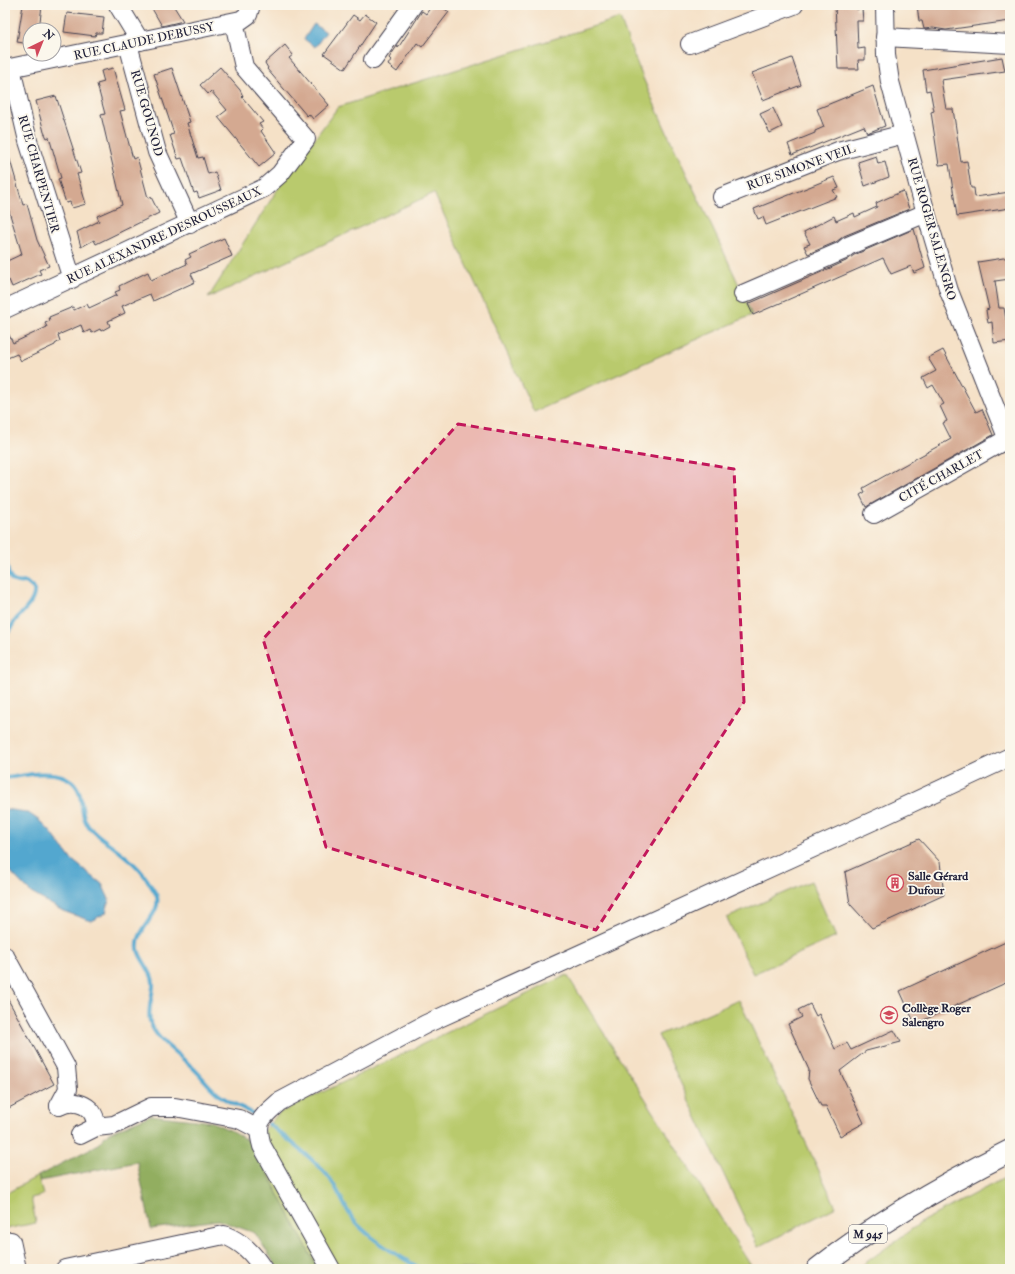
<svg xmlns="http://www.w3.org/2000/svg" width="1015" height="1274" font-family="'IM FELL Double Pica',serif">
	<rect width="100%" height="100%" fill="#fbf7ec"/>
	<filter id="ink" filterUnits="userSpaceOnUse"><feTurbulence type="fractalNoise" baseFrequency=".025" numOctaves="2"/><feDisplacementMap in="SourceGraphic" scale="8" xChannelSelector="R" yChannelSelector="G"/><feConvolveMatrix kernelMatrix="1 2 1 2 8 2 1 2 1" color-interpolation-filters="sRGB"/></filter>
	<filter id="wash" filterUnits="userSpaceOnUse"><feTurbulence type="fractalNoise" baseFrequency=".012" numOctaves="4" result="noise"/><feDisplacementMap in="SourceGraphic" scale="16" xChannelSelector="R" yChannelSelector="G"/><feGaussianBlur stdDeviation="0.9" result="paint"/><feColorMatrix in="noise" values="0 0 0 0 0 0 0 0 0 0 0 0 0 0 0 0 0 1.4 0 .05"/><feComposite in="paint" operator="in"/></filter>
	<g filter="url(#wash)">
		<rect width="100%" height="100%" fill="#f5e1c7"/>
		<g fill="#b9ca6d" stroke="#6e7654">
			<path d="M 620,18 C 655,119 710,216 752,315 L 534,412 L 434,193 L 208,298 L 281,184 L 338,107 Z"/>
			<path d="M 811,881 L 836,937 L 753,974 L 727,918 Z"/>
			<path d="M 567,975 L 753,1269 L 318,1269 L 252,1144 L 279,1113 Z"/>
			<path d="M 739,1000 L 836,1207 L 758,1247 L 658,1035 Z"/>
			<path d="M 1010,1175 L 1010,1269 L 857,1269 L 923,1221 Z"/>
			<path d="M 38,1176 L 43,1195 L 31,1198 L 36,1223 L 5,1229 L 5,1194 Z"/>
		</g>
		<path fill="#92ae60" stroke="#5a684e" d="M 151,1115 L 212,1122 L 236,1133 L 252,1144 L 318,1269 L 278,1269 L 255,1233 L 218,1220 L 151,1229 L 137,1162 L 40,1181 L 38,1176 L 97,1145 L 108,1133 Z"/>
		<g fill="#53a7cf" stroke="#3a6485">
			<path d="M 314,24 L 326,32 L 315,47 L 304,39 Z"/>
			<path d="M 5,809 L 27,812 L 40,821 L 50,831 L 71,859 L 102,884 L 109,899 L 106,913 L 91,921 L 63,911 L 31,893 L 5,866 Z"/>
		</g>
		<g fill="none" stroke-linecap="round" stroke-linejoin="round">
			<g stroke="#53a7cf" stroke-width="4">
				<path d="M 300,7 L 302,5"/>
				<path d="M 5,556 C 9,571 5,585 26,582 L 34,589 C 36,602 22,612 15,621 C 11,627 8,633 5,638"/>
				<path d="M 5,778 C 23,776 44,770 62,776 C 89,786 76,809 88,826 C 93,832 101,837 107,842 C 124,855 141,867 151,886 C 153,889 156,893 157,897 C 161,915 135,929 138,949 C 139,959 152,970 153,982 C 154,993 147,1008 150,1021 C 155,1040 179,1054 192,1067 C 203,1077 210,1089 222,1097 C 232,1104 244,1108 254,1114"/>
				<path d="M 269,1124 C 288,1140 311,1156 327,1175 C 340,1190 344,1211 358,1225 C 376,1243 399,1256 421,1269"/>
			</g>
		</g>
		<g id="blocks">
			<g fill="#d4a991">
				<path d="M 23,5 L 42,5 L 39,30 L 30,30 L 30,44 L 17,42 Z"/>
				<path d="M 150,5 L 173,5 L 183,21 L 162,26 Z"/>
				<path d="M 432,5 L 439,5 L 449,12 L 422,47 L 417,43 L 397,72 L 388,65 L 391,60 L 389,58 L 397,46 L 398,48 L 422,11 L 426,14 Z"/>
				<path d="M 835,5 L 856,5 L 856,9 L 862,9 L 863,21 L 857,21 L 858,49 L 865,48 L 865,60 L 858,60 L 859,69 L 838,69 Z"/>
				<path d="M 917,5 L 940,5 L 940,8 L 966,5 L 1010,5 L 1010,21 L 946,30 L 933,28 L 924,29 L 922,21 L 919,21 Z"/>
				<path d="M 67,13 L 104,17 L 102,33 L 96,33 L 95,36 L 64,32 Z"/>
				<path d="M 365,14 L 376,22 L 345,69 L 324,54 L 353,15 L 360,20 Z"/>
				<path d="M 285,45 L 293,55 L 289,58 L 329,105 L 313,119 L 309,114 L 307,116 L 267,69 L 268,68 L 265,63 Z"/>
				<path d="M 1002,57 L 1005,71 L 941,80 L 946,109 L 953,109 L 961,162 L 967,161 L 971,188 L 974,188 L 975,197 L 1010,192 L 1010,208 L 957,216 L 949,164 L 939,165 L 931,112 L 934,111 L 930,90 L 926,91 L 923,70 Z"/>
				<path d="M 792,58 L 801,85 L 763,100 L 752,73 Z"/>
				<path d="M 220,67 L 240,90 L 243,96 L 242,97 L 263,122 L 259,124 L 263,129 L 261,131 L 276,153 L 259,167 L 218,117 L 227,110 L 211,91 L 208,94 L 200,85 Z"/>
				<path d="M 113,68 L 125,110 L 120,111 L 133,159 L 137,157 L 148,198 L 151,197 L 159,213 L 96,244 L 94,240 L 81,247 L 77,232 L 99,221 L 97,216 L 122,205 L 101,115 L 105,114 L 97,84 L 104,82 L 101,71 Z"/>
				<path d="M 172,68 L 190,122 L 187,123 L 198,158 L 203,157 L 208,174 L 215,172 L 221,190 L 199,198 L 197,192 L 194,193 L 182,158 L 178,159 L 170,135 L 174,134 L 154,74 Z"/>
				<path d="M 873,86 L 885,126 L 867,133 L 864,126 L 792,155 L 788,144 L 815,133 L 815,131 L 824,127 L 817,109 Z"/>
				<path d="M 56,96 L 81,173 L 77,174 L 86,204 L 72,208 L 70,202 L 66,203 L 58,179 L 61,178 L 49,137 L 47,138 L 44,132 L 36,101 Z"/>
				<path d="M 773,108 L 782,127 L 770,133 L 760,114 Z"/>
				<path d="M 5,153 L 8,153 L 23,205 L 27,204 L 37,240 L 49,266 L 39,270 L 41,274 L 12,287 L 9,280 L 5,282 L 5,262 L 22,254 L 5,198 Z"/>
				<path d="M 876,156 L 878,164 L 885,162 L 889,177 L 865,186 L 858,162 Z"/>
				<path d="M 834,177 L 839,188 L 833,190 L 837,197 L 766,225 L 763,217 L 758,219 L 754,209 Z"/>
				<path d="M 903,191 L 909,209 L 844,236 L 836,242 L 808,254 L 804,246 L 810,244 L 804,232 L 834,216 L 836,221 L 854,213 L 855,217 L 877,207 L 876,203 Z"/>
				<path d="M 914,229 L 925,268 L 914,273 L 911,266 L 891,274 L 883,258 L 753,315 L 748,304 L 817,274 L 846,261 L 854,255 Z"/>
				<path d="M 224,238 L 232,256 L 191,274 L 195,282 L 153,301 L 150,294 L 122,306 L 125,313 L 108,321 L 110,326 L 101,331 L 100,329 L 92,333 L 90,330 L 84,333 L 81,325 L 58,335 L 60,341 L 55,344 L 55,345 L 21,361 L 17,354 L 5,359 L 5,327 L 13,343 L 47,327 L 45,323 L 50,321 L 49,317 L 73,307 L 74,310 L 87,304 L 89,308 L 117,295 L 115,292 L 120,290 L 119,286 L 148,272 L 151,280 L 187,264 L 185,260 L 191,257 L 189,254 Z"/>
				<path d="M 1010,257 L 1010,279 L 995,281 L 999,308 L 1004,308 L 1006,320 L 1009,319 L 1010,341 L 994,343 L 992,322 L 988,323 L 986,310 L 989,309 L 978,262 Z"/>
				<path d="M 943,350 L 976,412 L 982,409 L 993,435 L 866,507 L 860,495 L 865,492 L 863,488 L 951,439 L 943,423 L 947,421 L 940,406 L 944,404 L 933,385 L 928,388 L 923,378 L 936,371 L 928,358 Z"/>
				<path d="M 919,839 L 940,862 L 944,895 L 872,928 L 850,904 L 845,872 Z"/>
				<path d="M 1010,940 L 1010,981 L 915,1024 L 900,991 Z"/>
				<path d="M 5,994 L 54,1084 L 5,1110 Z"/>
				<path d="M 810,1004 L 816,1016 L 819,1014 L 835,1049 L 847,1043 L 851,1050 L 894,1030 L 901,1042 L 866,1051 L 840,1071 L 864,1123 L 840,1136 L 826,1106 L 821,1106 L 808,1079 L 809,1070 L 788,1024 L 802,1017 L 798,1010 Z"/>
			</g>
		</g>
	</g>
	<g filter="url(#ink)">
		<use href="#blocks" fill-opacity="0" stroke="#423f50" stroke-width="1"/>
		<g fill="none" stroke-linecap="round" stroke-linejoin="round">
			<g stroke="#423f50" stroke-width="20">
				<g id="minor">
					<path d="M 118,5 L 140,41"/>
					<path d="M 885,5 L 886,55 L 890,82 L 926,213 L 949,291 L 1010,445"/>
					<path d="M 885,37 L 1010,44"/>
					<path d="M 128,44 L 157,152 L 190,224"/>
					<path d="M 690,44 L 794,5"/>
					<path d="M 373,60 L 413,5"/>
					<path d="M 11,68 L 28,141 L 72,279"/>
					<path d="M 5,69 L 241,20 L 248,15 L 251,5"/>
					<path d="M 722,197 L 838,151 L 904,134"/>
					<path d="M 743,294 L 842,251 L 848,246 L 926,213"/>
					<path d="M 5,309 L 264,188 L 280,174 L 306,139 L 244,67 L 234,22"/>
					<path d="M 874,514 L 1007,439"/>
					<path d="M 5,956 L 66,1067 L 68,1089 L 59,1106"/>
					<path d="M 59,1106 C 77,1098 96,1106 96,1127"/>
					<path d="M 80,1135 L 96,1127 L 114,1125 L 151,1107 L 175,1107 L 239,1119 L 258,1129"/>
					<path d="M 5,1242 L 11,1241 L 17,1269"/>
					<path d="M 65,1269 L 224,1235 C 242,1242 253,1253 263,1269"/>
					<path d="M 331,1269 L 262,1146 C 255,1121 260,1119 279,1102 L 426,1024 L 875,820 L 1010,757"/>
				</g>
			</g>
			<g stroke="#423f50" stroke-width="24">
				<path id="major" d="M 818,1269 C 876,1223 944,1184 1010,1151"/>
			</g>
			<use href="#minor" stroke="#fff" stroke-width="18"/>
			<use href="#major" stroke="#fff" stroke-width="22"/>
		</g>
	</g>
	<path fill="#c2185b" fill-opacity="0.2" stroke="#c2185b" stroke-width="3" stroke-dasharray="8 5" stroke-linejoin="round" d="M 458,424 L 734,469 L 744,702 L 596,930 L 326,847 L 263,639 Z"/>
	<defs>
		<g id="building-ring" transform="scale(0.9)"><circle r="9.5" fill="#fbf7ec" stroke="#d1495b" stroke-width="1.5"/><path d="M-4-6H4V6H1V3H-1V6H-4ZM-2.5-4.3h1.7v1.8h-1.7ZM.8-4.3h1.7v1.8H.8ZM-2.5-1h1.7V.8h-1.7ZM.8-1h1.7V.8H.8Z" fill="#d1495b"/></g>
		<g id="school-ring" transform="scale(0.9)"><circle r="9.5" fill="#fbf7ec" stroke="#d1495b" stroke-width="1.5"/><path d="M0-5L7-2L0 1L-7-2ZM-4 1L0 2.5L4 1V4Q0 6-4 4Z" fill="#d1495b"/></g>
	</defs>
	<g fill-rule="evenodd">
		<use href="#building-ring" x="895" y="883"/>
		<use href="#school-ring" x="889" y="1015"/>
	</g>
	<g text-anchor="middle" stroke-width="3.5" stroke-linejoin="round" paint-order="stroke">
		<rect fill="#fbf7ec" stroke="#636270" stroke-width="1" x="849" y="1225" width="38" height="18" rx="3"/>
		<g font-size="11" font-weight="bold" fill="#22223b">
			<text x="868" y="1238">M 945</text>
		</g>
		<g font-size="12" fill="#22223b" stroke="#fbf7ec">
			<text transform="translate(144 41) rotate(-12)" y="4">RUE CLAUDE DEBUSSY</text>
			<text transform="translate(147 113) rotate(74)" y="4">RUE GOUNOD</text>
			<text transform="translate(801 167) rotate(-20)" y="4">RUE SIMONE VEIL</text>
			<text transform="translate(39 174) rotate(74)" y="4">RUE CHARPENTIER</text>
			<text transform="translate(932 229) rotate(74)" y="4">RUE ROGER SALENGRO</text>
			<text transform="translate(164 235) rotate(-25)" y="4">RUE ALEXANDRE DESROUSSEAUX</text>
			<text transform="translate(941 476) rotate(-29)" y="4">CITÉ CHARLET</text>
		</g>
		<g font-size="12" font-weight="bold" fill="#22223b" stroke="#fbf7ec" text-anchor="start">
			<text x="908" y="880">Salle Gérard<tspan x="908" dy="14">Dufour</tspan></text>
			<text x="902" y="1012">Collège Roger<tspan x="902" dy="14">Salengro</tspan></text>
		</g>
	</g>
	<rect width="1015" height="1274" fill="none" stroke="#fbf7ec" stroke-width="20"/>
	<g transform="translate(42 42) rotate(43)"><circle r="19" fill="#fbf7ec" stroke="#a4a2a5"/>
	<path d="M0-3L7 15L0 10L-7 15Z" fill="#d1495b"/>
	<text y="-6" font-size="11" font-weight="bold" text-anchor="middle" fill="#22223b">N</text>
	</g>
</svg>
